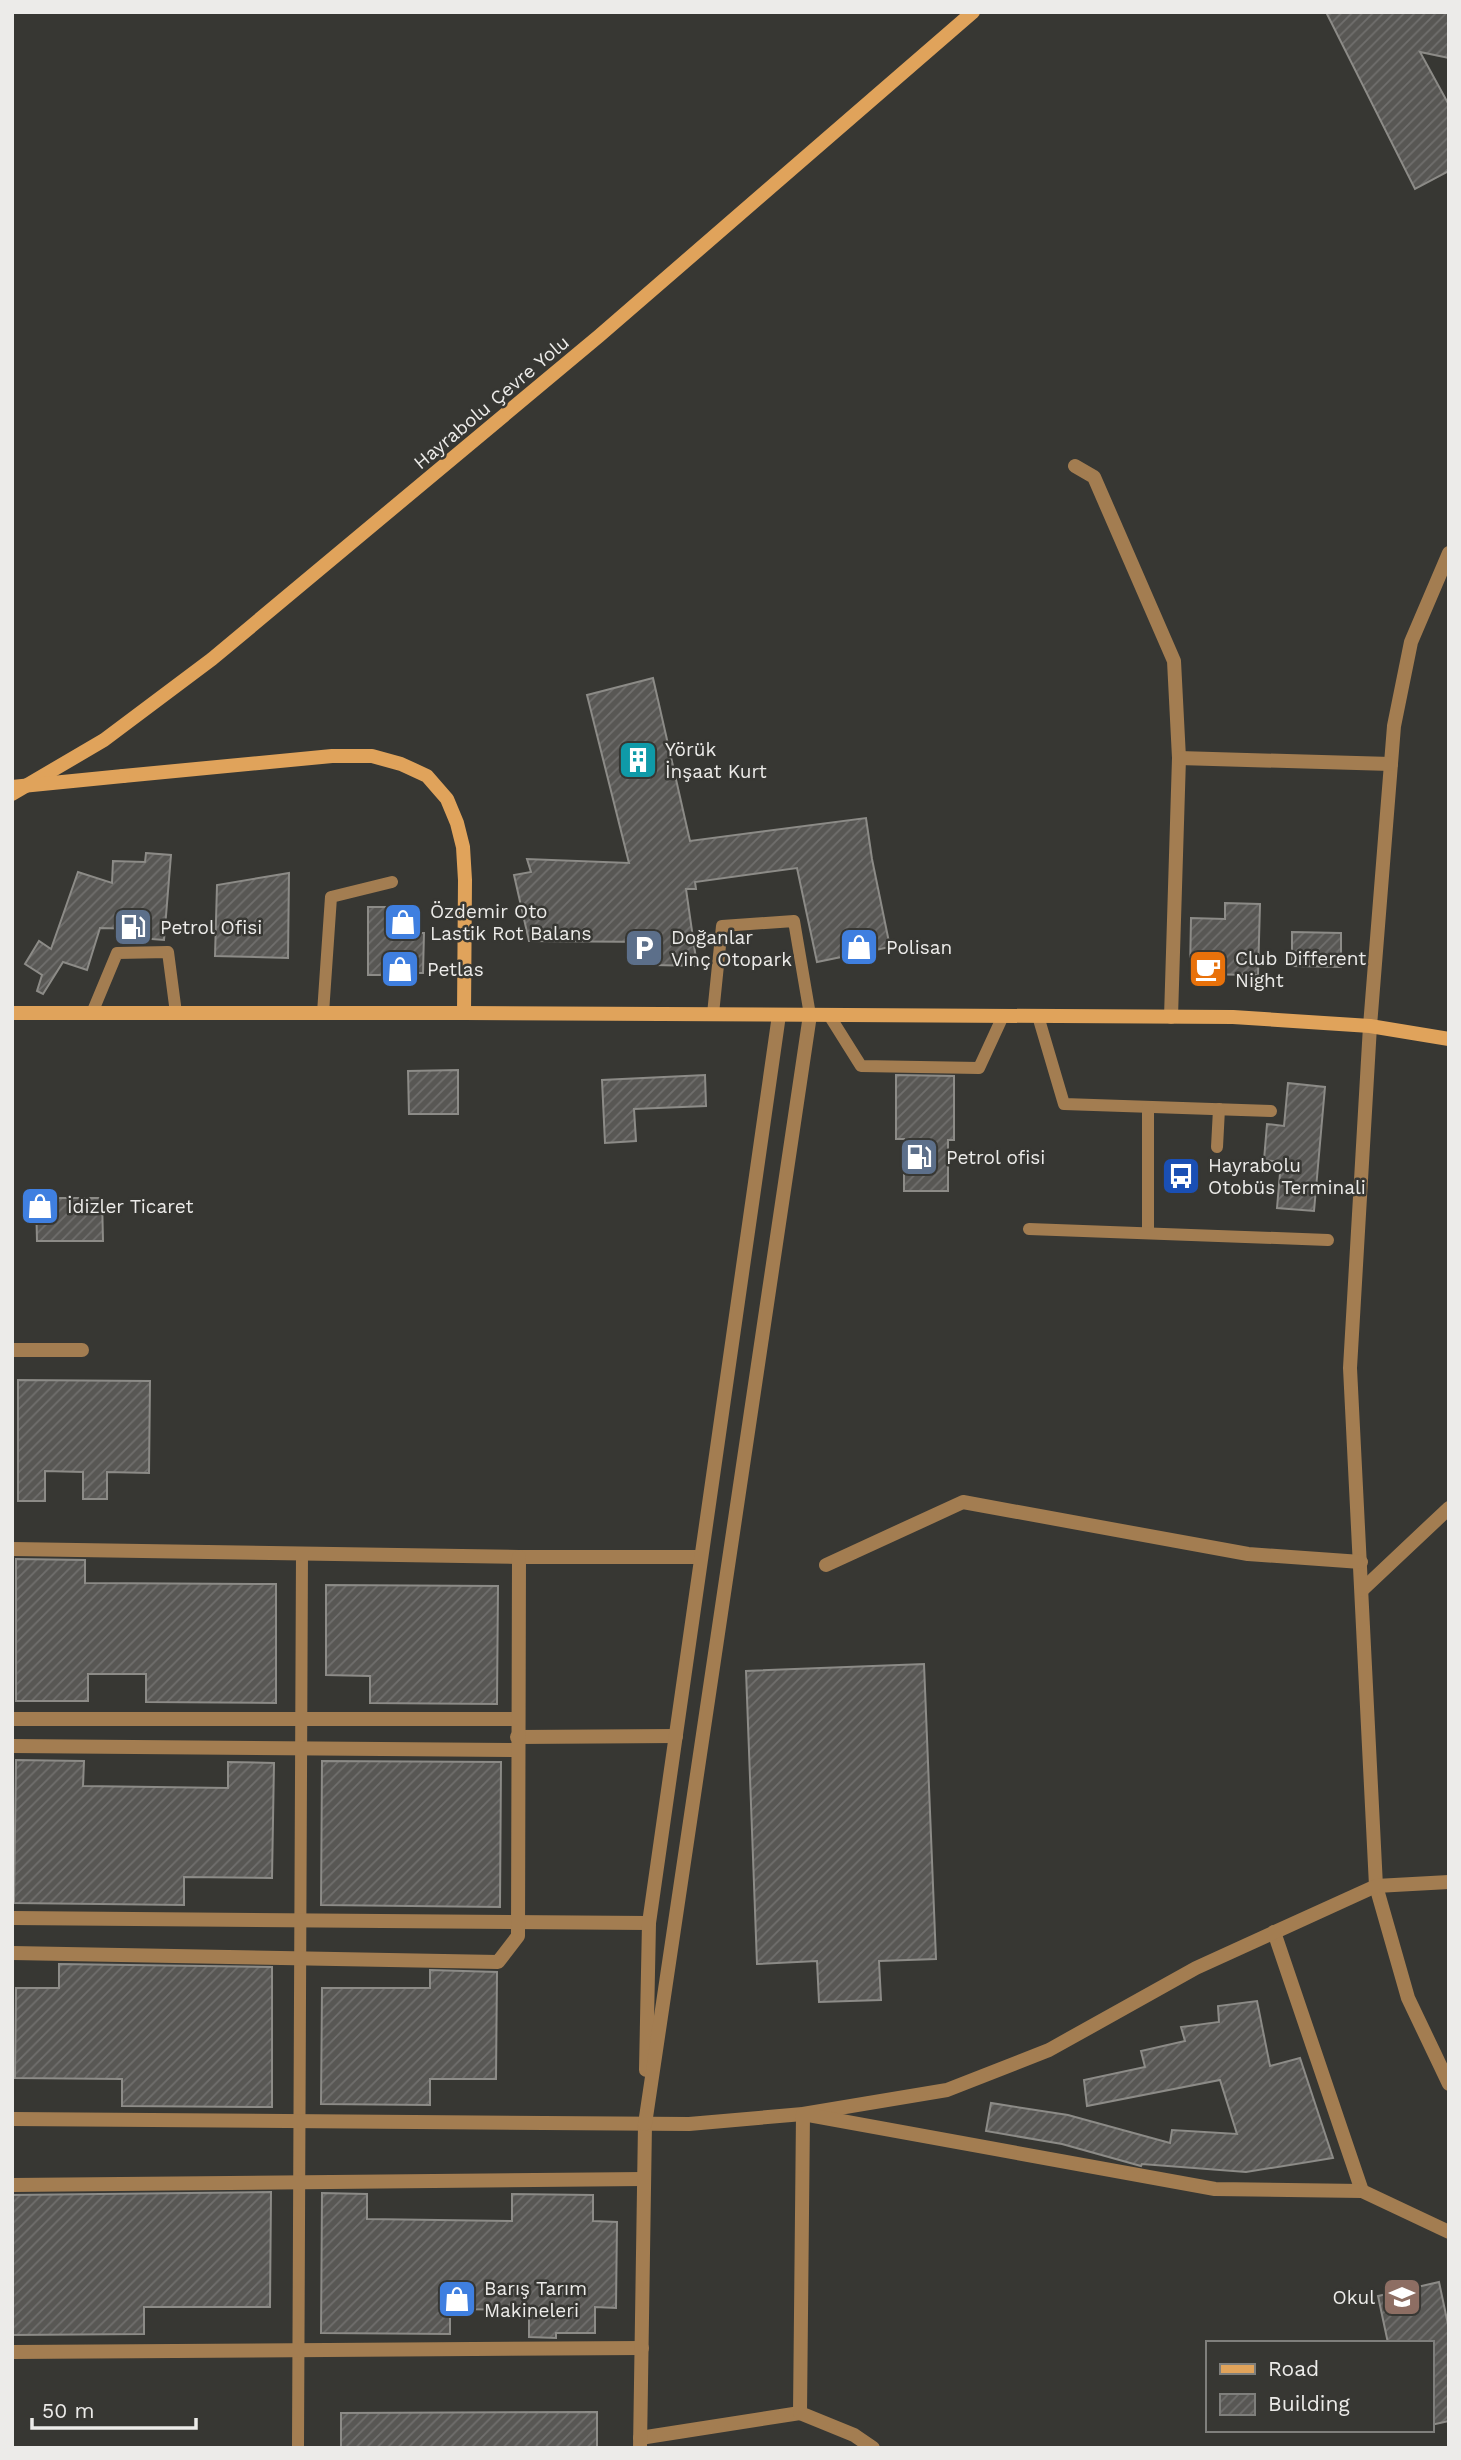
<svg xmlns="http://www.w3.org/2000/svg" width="1461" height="2460" font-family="'Work Sans',sans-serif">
	<defs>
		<pattern id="building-hatch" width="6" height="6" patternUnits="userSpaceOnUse" patternTransform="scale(1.75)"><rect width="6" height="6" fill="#585754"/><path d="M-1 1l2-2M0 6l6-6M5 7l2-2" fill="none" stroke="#706f6d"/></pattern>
	</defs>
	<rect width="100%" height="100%" fill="#373733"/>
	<g fill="url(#building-hatch)" stroke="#8c8b87" stroke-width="2">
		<path d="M 1326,12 L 1449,12 L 1449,58 L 1420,52 L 1449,105 L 1449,171 L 1415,189 Z"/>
		<path d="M 653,678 L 690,841 L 866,818 L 872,859 L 890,947 L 817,962 L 797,868 L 695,882 L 696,889 L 686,889 L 697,966 L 654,965 L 649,942 L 529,941 L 514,875 L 531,872 L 527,859 L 629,863 L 587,695 Z"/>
		<path d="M 146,853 L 171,855 L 164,940 L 139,938 L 140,929 L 100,928 L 87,970 L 63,962 L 43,994 L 37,991 L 42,975 L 25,964 L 39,941 L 51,949 L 78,872 L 112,883 L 113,861 L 145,862 Z"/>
		<path d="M 289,873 L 288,958 L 215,956 L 217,885 Z"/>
		<path d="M 1225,903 L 1260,904 L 1258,975 L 1190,974 L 1191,918 L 1225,919 Z"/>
		<path d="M 368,907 L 407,907 L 407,933 L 424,933 L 423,973 L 407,973 L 407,975 L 368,975 Z"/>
		<path d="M 1292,932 L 1341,933 L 1341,967 L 1292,966 Z"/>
		<path d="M 458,1070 L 458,1114 L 409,1114 L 408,1071 Z"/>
		<path d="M 705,1075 L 706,1106 L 634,1109 L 636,1141 L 605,1143 L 602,1080 Z"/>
		<path d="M 896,1075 L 954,1076 L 954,1140 L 948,1140 L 948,1191 L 904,1191 L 904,1139 L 896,1139 Z"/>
		<path d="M 1288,1083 L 1325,1087 L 1314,1211 L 1277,1208 L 1281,1162 L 1264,1160 L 1267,1124 L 1284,1126 Z"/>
		<path d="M 36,1198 L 102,1198 L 103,1241 L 37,1241 Z"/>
		<path d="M 18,1380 L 150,1381 L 149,1473 L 107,1472 L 107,1499 L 83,1499 L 83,1472 L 45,1471 L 45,1501 L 18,1501 Z"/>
		<path d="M 16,1559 L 85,1560 L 85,1583 L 276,1584 L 276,1703 L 146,1702 L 146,1674 L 88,1674 L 88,1701 L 16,1701 Z"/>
		<path d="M 326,1585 L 498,1586 L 497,1704 L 370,1703 L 370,1676 L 326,1675 Z"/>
		<path d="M 924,1664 L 936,1959 L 879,1961 L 881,2000 L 819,2002 L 817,1961 L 757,1964 L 746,1671 Z"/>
		<path d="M 16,1760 L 84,1761 L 83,1786 L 228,1788 L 228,1762 L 274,1763 L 272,1878 L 184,1877 L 184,1905 L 14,1903 Z"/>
		<path d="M 322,1761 L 501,1762 L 500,1907 L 321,1905 Z"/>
		<path d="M 59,1964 L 272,1967 L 272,2107 L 122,2106 L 122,2079 L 15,2078 L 16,1988 L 59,1988 Z"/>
		<path d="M 430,1970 L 497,1972 L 496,2079 L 430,2079 L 430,2105 L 321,2104 L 322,1988 L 430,1988 Z"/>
		<path d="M 1257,2001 L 1270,2066 L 1300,2058 L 1333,2158 L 1246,2172 L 1142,2164 L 1141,2166 L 1062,2144 L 986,2131 L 991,2103 L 1068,2115 L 1170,2143 L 1172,2130 L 1237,2134 L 1220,2080 L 1087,2106 L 1084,2080 L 1145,2067 L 1141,2051 L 1185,2041 L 1181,2027 L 1219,2022 L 1218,2006 Z"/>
		<path d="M 271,2192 L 270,2307 L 144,2307 L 144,2334 L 12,2335 L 12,2195 Z"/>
		<path d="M 322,2193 L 367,2194 L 367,2219 L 512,2221 L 512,2194 L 593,2195 L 593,2221 L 617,2222 L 616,2308 L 595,2307 L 595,2333 L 556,2333 L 556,2338 L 529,2337 L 529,2310 L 450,2309 L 450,2334 L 321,2333 Z"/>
		<path d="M 1439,2282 L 1449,2329 L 1449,2421 L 1431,2425 L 1431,2343 L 1388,2343 L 1378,2296 Z"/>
		<path d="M 597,2412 L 597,2448 L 341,2448 L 341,2413 Z"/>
	</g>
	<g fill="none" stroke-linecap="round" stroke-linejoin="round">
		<g stroke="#a37d51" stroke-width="12">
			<path d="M 92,1013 L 117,953 L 168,952 L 176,1013"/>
			<path d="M 323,1013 L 331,897 L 392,882"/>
			<path d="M 713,1014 L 722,926 L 794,921 L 810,1015"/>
			<path d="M 829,1015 L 861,1066 L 979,1068 L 1003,1016"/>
			<path d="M 1038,1016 L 1064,1104 L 1271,1111"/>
			<path d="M 1148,1107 L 1148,1233"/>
			<path d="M 1217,1147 L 1219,1109"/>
			<path d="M 1029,1229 L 1328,1240"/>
			<path d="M 298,2448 L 302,1553"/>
		</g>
		<g stroke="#a37d51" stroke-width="14">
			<path d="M 1075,466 L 1094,477 L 1174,661 L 1179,758 L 1171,1017"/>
			<path d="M 1449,553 L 1411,642 L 1394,726 L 1370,1026 L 1350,1368 L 1376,1886 L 1408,1998 L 1449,2084"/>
			<path d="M 1179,758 L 1391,764"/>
			<path d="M 12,1350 L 82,1350"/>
			<path d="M 12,1549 L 519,1557 L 701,1557"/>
			<path d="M 826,1565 L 963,1502 L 1248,1554 L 1361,1562"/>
			<path d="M 1362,1590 L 1449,1508"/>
			<path d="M 12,1719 L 517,1719"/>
			<path d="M 517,1737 L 676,1736"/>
			<path d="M 12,1746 L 517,1750"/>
			<path d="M 12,1918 L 649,1923"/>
			<path d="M 1274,1932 L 1362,2191"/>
			<path d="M 12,1953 L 498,1962 L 518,1936 L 519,1557"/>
			<path d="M 12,2119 L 689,2124 L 803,2114 L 947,2090 L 1049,2050 L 1196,1968 L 1376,1886 L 1449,1882"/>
			<path d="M 12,2185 L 644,2179"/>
			<path d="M 12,2352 L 642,2348"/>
			<path d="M 640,2438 L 800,2413"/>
			<path d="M 640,2448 L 645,2124"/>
			<path d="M 873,2448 L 854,2435 L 800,2413 L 803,2114 L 1215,2189 L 1362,2191 L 1449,2232"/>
		</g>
		<g stroke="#a37d51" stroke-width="14">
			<path d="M 646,2070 L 649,1923 L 779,1015"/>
			<path d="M 645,2124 L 810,1015"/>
		</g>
		<g stroke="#e0a35b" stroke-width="14">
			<path d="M 123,776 L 332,756 L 372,756 L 401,764 L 427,776 L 447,799 L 457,823 L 463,847 L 465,880 L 464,1013"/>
			<path d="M 12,794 L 104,740 L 212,659 L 599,336 L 973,12"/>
			<path d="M 12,1013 L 464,1013 L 1233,1017 L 1370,1026 L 1449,1039"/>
		</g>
		<path stroke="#e0a35b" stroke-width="14" d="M 12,787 L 123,776"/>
	</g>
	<defs>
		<g id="building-square" transform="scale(2.0125)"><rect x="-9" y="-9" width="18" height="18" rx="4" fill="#0f9aa8" stroke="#373733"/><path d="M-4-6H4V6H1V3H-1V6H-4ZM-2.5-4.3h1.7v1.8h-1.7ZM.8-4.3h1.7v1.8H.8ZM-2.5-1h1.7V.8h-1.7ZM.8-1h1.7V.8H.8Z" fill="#fff"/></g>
		<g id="shop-square" transform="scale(2.0125)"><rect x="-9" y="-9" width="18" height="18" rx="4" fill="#3f7fe0" stroke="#373733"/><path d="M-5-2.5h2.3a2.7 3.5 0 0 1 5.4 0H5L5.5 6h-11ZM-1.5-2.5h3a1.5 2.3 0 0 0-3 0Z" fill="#fff"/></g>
		<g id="fuel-square" transform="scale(2.0125)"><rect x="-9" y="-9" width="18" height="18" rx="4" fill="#5c6f8a" stroke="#373733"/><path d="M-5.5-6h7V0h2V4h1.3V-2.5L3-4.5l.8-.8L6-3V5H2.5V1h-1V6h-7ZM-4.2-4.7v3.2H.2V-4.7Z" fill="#fff"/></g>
		<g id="parking-square" transform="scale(2.0125)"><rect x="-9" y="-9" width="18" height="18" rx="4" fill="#5c6f8a" stroke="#373733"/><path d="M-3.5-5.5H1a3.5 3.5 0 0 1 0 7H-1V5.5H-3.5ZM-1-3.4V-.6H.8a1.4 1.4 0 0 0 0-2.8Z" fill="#fff"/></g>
		<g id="cafe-square" transform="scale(2.0125)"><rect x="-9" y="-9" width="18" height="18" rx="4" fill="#e8710a" stroke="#373733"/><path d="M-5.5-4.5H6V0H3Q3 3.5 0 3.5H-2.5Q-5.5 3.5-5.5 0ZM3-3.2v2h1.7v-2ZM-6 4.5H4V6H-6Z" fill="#fff"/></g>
		<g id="bus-square" transform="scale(2.0125)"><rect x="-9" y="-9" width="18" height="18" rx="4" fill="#1a4fb4" stroke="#373733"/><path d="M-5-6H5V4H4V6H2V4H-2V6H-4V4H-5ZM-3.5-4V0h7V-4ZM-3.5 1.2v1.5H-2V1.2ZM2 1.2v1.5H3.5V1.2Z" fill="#fff"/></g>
		<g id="school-square" transform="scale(2.0125)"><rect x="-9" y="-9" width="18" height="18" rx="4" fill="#8d6e63" stroke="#373733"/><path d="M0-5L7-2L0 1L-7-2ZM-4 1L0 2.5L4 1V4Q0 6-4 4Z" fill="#fff"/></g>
	</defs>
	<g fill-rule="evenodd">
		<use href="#building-square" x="638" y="760"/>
		<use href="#shop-square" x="403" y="922"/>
		<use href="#fuel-square" x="133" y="927"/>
		<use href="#shop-square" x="859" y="947"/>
		<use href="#parking-square" x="644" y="948"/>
		<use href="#shop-square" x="400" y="969"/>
		<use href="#cafe-square" x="1208" y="969"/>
		<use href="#fuel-square" x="919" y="1157"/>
		<use href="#bus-square" x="1181" y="1176"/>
		<use href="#shop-square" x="40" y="1206"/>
		<use href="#school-square" x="1402" y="2297"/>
		<use href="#shop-square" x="457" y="2299"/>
	</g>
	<g text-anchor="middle" stroke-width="5" stroke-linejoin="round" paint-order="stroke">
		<g font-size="19" fill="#ecebe9" stroke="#373733">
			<text transform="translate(491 402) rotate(-40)" y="7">Hayrabolu Çevre Yolu</text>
		</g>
		<g font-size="19" fill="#ecebe9" stroke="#373733" text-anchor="start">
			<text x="665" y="756">Yörük<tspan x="665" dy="22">İnşaat Kurt</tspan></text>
			<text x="430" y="918">Özdemir Oto<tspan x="430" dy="22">Lastik Rot Balans</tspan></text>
			<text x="160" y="934">Petrol Ofisi</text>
			<text x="671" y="944">Doğanlar<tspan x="671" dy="22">Vinç Otopark</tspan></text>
			<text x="886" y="954">Polisan</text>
			<text x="1235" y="965">Club Different<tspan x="1235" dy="22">Night</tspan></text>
			<text x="427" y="976">Petlas</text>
			<text x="946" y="1164">Petrol ofisi</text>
			<text x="1208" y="1172">Hayrabolu<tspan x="1208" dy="22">Otobüs Terminali</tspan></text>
			<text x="67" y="1213">İdizler Ticaret</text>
			<text x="484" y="2295">Barış Tarım<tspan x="484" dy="22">Makineleri</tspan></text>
			<text x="1375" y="2304" text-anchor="end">Okul</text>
		</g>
	</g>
	<rect width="1461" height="2460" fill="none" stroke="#ecebe9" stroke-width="28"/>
	<rect x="1206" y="2341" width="228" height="91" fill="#373733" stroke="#7f7f7c" stroke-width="2"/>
	<rect x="1220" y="2364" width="35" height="10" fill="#e0a35b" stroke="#7f7f7c" stroke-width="2"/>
	<text x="1268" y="2376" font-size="21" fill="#ecebe9">Road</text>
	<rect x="1220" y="2394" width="35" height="21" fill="url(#building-hatch)" stroke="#7f7f7c" stroke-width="2"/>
	<text x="1268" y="2411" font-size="21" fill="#ecebe9">Building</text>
	<path d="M32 2418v10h164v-10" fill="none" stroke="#ecebe9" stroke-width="3.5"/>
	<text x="42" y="2418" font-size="21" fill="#ecebe9" stroke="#373733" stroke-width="5" paint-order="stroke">50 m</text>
</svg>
